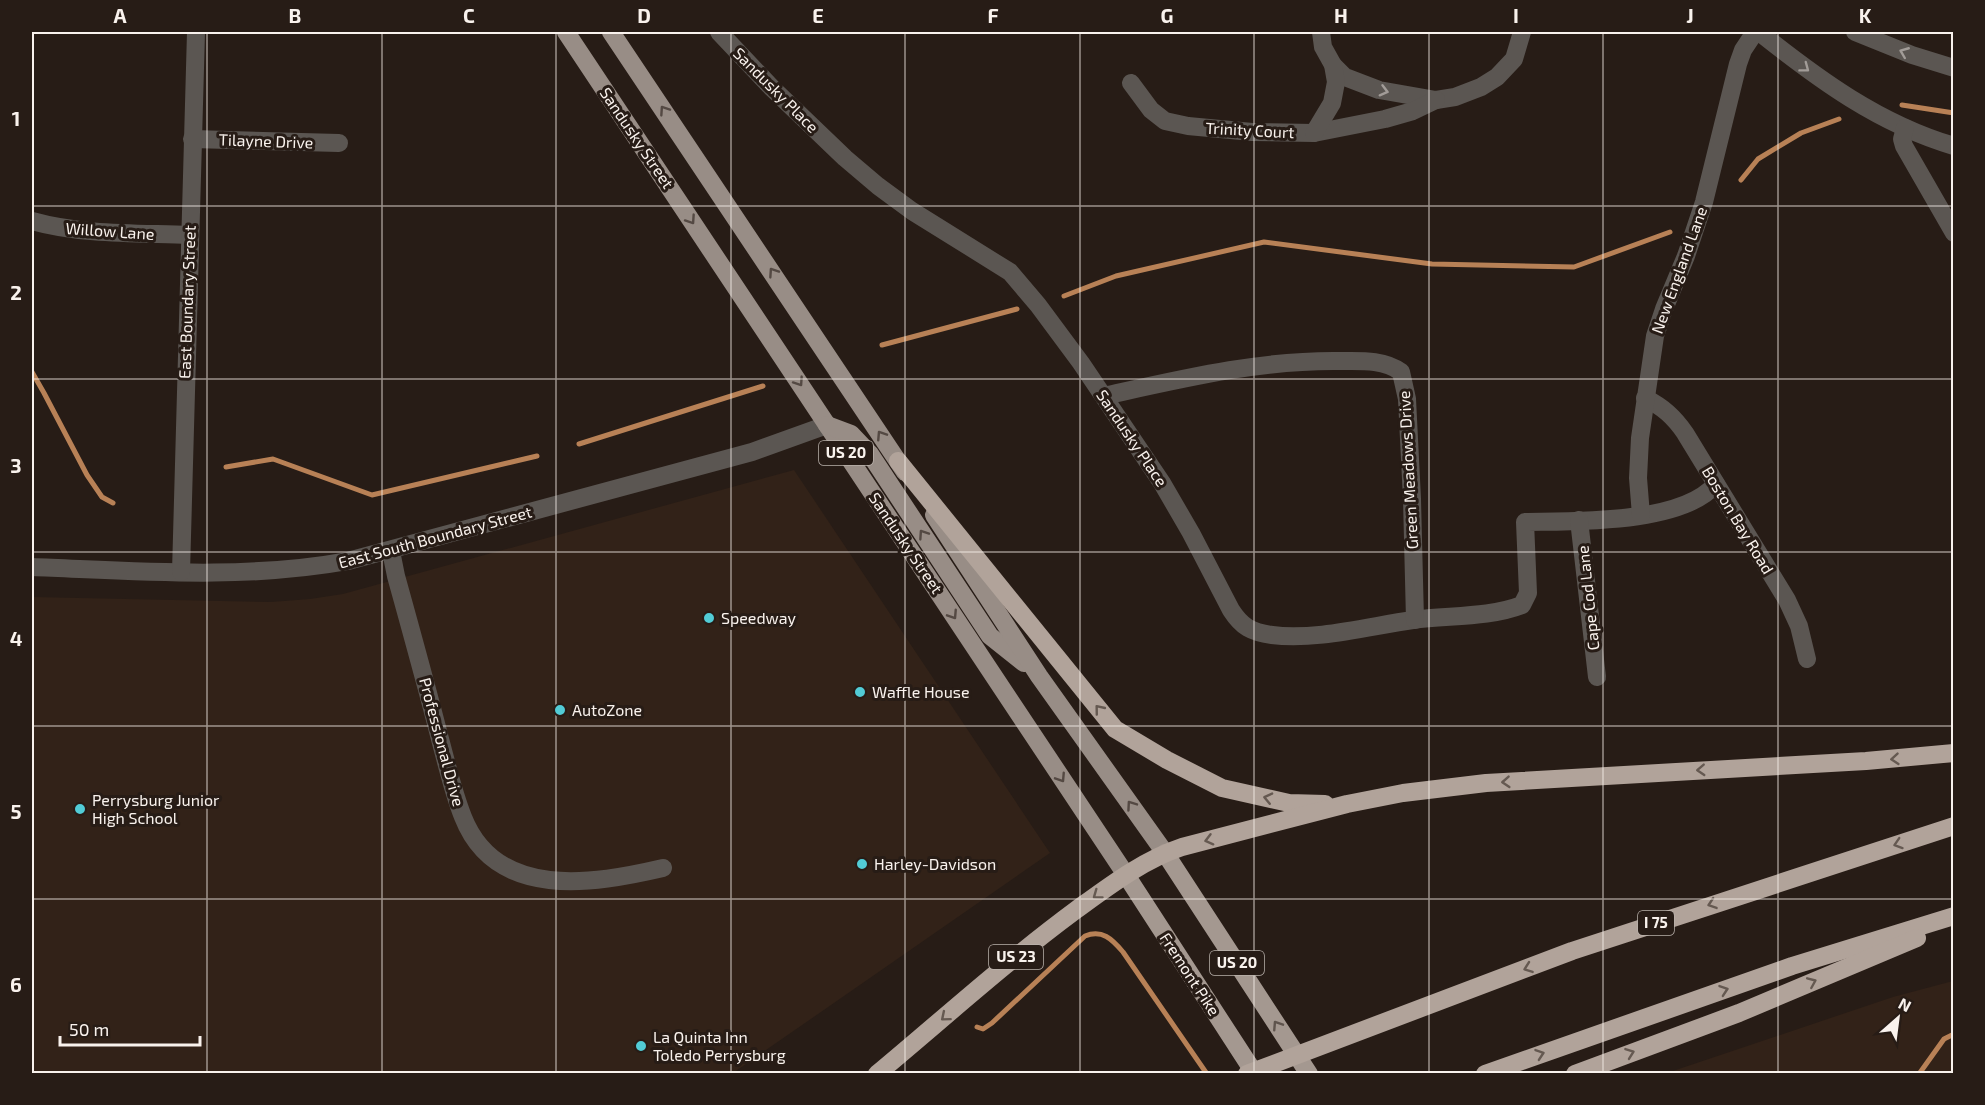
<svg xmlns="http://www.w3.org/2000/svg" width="1985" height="1105" font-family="'Exo 2',sans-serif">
	<rect width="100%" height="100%" fill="#271c16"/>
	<g fill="#322218">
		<path d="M 794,470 L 1050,853 L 733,1073 L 32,1074 L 32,597 L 271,602 L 310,599 L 343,594 Z"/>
		<path d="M 1953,981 L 1953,1073 L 1667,1073 L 1893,997 Z"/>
	</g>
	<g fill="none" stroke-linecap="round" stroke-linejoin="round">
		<g stroke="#b88156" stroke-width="5">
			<path d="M 1902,105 L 1954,113"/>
			<path d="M 1741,180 L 1758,159 L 1801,133 L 1839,119"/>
			<path d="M 1064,296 L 1116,276 L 1264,242 L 1432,264 L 1574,267 L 1670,232"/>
			<path d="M 882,345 L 1017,309"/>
			<path d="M 32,372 L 44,393 L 87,475 L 102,497 L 113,503"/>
			<path d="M 579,444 L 763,386"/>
			<path d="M 226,467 L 273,459 L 372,495 L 537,456"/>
			<path d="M 977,1027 L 983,1029 L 992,1023 L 1085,936 C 1102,929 1112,939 1123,952 L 1207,1074"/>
			<path d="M 1919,1074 L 1944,1039 L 1954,1034"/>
		</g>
		<g stroke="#5b5652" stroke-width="18">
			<path d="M 719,32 L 772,88 L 845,158 L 878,186 L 912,211 L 1010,272 L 1038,305 L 1081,363 L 1162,483 L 1191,533 L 1231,610 C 1242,627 1251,632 1272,635 C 1314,641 1370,626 1413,620 C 1448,615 1488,618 1522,605 L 1528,593 L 1525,522 C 1576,521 1682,524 1716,484"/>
			<path d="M 1759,32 C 1818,79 1879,124 1954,146"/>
			<path d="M 1855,32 L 1912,55 L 1954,68"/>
			<path d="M 1333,65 L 1345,77 L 1379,90 L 1436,100 L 1455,97 L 1481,87 L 1497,77 L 1514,59 L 1522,32"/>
			<path d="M 1131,83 L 1151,110 L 1165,121 L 1188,126 L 1252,132 L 1314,133 L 1385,119 L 1413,111 L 1436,100"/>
			<path d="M 1905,128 L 1902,139 L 1904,146 L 1954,233"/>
			<path d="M 1314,133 L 1332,103 L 1336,82 L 1333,65 L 1323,47 L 1321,32"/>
			<path d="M 192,139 L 339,143"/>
			<path d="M 32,221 C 82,235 137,233 189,235"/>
			<path d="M 1104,396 C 1181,379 1259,360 1339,361 C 1359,361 1384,359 1401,372 L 1407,399 L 1412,499 L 1415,620"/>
			<path d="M 1645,398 C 1663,407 1674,417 1685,433 L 1787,600 L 1799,626 L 1807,659"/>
			<path d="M 1641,515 L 1638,478 L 1640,438 L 1655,336 L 1664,309 L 1686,256 L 1704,202 L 1738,64 L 1743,50 L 1755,32"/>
			<path d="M 1579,520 L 1597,677"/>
			<path d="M 391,551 L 396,576 C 411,630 426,684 440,739 C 447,765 453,792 463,817 C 496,901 594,884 663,868"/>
		</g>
		<g stroke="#5b5652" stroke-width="18">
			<path d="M 32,567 C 137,571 243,580 348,561 L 752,452 L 827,425"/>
			<path d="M 181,572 L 196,32"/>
		</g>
		<g stroke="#988d86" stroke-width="18">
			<path d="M 566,32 L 1126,875"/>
			<path d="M 611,32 L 905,472"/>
			<path d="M 827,425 L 851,434 L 870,454 L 990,636 L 1024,663"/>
			<path d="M 934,515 L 1039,676 L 1165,853"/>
		</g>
		<g stroke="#a49890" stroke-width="18">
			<path d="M 1165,853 L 1309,1074"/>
			<path d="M 1126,875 L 1255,1074"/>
		</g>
		<g stroke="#b1a39a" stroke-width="18">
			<path d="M 898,461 L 1115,729 L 1167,760 L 1222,788 L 1289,803 L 1325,804"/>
			<path d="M 877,1074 C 943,1019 1007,961 1076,910 C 1109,886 1143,860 1182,847 L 1347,804 L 1403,793 L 1486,783 L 1866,761 L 1954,753"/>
			<path d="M 1247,1074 L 1572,951 L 1954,826"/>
			<path d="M 1485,1074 L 1792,966 L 1954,916"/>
			<path d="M 1575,1074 L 1739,1013 L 1917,938"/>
		</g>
	</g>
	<defs><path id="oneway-chevron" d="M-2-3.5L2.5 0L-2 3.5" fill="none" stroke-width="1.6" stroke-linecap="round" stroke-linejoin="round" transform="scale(1.5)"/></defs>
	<g stroke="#a29c98">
		<use href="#oneway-chevron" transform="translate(1904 52) rotate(-158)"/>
		<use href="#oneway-chevron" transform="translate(1805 68) rotate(37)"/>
		<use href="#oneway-chevron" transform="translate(1384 91) rotate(15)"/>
	</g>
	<g stroke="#544943">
		<use href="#oneway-chevron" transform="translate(664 110) rotate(-124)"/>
		<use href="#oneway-chevron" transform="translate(691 220) rotate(56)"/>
		<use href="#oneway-chevron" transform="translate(773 272) rotate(-124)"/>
		<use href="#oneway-chevron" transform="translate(799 382) rotate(56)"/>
		<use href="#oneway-chevron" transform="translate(881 435) rotate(-123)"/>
		<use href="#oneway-chevron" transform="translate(923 534) rotate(-124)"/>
		<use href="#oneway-chevron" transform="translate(953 615) rotate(57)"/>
		<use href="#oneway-chevron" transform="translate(1061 778) rotate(57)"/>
		<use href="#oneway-chevron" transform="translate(1131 805) rotate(-125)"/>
	</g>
	<g stroke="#655951">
		<use href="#oneway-chevron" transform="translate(1099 709) rotate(-129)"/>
		<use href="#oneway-chevron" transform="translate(1895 759) rotate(175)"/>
		<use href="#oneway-chevron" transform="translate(1701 770) rotate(177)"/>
		<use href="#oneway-chevron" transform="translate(1506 782) rotate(176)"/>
		<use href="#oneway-chevron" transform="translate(1268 798) rotate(-167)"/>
		<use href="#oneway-chevron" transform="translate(1209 840) rotate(165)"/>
		<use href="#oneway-chevron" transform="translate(1898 844) rotate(162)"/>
		<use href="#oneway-chevron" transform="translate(1097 895) rotate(144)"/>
		<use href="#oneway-chevron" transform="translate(1712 904) rotate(161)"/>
		<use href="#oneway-chevron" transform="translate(1528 968) rotate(160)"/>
		<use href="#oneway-chevron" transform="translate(1812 982) rotate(-23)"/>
		<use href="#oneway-chevron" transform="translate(1724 990) rotate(-19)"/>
		<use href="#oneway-chevron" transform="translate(945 1017) rotate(140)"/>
		<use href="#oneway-chevron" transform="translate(1630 1053) rotate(-20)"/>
		<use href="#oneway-chevron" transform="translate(1540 1054) rotate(-19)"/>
	</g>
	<use stroke="#5f544d" href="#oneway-chevron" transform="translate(1277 1025) rotate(-123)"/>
	<path fill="none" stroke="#f9f2ed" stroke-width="1.5" stroke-opacity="0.55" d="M 207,32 L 207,1074M 382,32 L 382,1074M 556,32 L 556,1074M 731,32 L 731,1074M 905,32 L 905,1074M 1080,32 L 1080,1074M 1254,32 L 1254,1074M 1429,32 L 1429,1074M 1603,32 L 1603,1074M 1778,32 L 1778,1074M 32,206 L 1954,206M 32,379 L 1954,379M 32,552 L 1954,552M 32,726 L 1954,726M 32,899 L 1954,899"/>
	<g fill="#52ccd6" stroke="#271c16" stroke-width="2">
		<circle cx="709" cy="618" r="6"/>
		<circle cx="860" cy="692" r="6"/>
		<circle cx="560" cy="710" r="6"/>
		<circle cx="80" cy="809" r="6"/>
		<circle cx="862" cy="864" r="6"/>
		<circle cx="641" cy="1046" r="6"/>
	</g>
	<g text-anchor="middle" stroke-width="6" stroke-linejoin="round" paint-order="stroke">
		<g fill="#271c16" stroke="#bab2ac" stroke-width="1.5">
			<rect x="819" y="441" width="54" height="24" rx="4.5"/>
			<rect x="1638" y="911" width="36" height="24" rx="4.5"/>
			<rect x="989" y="945" width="54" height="24" rx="4.5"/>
			<rect x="1210" y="951" width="54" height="24" rx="4.5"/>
		</g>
		<g font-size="15" font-weight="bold" fill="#f9f2ed">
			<text x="846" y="458">US 20</text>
			<text x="1656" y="928">I 75</text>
			<text x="1016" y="962">US 23</text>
			<text x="1237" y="968">US 20</text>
		</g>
		<g font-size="16" fill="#f9f2ed" stroke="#271c16">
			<text transform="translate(776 90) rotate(45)" y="6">Sandusky Place</text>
			<text transform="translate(1250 130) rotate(3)" y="6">Trinity Court</text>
			<text transform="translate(637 138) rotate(56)" y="6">Sandusky Street</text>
			<text transform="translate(266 141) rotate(2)" y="6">Tilayne Drive</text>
			<text transform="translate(110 231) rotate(4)" y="6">Willow Lane</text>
			<text transform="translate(1679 270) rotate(-70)" y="6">New England Lane</text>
			<text transform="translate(187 302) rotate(-88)" y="6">East Boundary Street</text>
			<text transform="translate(1132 438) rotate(56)" y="6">Sandusky Place</text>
			<text transform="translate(1408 470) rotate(-93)" y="6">Green Meadows Drive</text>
			<text transform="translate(1738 520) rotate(59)" y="6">Boston Bay Road</text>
			<text transform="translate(435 537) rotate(-15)" y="6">East South Boundary Street</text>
			<text transform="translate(906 543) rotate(56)" y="6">Sandusky Street</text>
			<text transform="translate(1588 598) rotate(-96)" y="6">Cape Cod Lane</text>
			<text transform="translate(442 742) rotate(75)" y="6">Professional Drive</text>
			<text transform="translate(1190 974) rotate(57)" y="6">Fremont Pike</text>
		</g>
		<g font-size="16" fill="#f9f2ed" stroke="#271c16" text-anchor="start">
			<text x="721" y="624">Speedway</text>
			<text x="872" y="698">Waffle House</text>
			<text x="572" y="716">AutoZone</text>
			<text x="92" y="806">Perrysburg Junior<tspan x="92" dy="18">High School</tspan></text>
			<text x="874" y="870">Harley-Davidson</text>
			<text x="653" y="1043">La Quinta Inn<tspan x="653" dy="18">Toledo Perrysburg</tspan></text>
		</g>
	</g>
	<rect width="1985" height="1105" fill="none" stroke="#271c16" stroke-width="66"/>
	<g transform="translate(1898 1018) rotate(28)" stroke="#271c16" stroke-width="4.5" paint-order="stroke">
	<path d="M0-4.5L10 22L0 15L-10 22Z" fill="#f9f2ed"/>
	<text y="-9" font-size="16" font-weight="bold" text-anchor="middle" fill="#f9f2ed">N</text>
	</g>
	<path d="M60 1036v9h140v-9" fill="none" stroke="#f9f2ed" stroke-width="3"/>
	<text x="69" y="1036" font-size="18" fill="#f9f2ed" stroke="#271c16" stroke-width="4.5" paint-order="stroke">50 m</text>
	<rect x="33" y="33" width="1919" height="1039" fill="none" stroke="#f9f2ed" stroke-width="2"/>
	<g font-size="20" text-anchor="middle" font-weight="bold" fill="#f9f2ed">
		<text x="120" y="23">A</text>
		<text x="295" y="23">B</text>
		<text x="469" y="23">C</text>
		<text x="644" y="23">D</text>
		<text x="818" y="23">E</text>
		<text x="993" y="23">F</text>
		<text x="1167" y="23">G</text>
		<text x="1341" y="23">H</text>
		<text x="1516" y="23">I</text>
		<text x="1690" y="23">J</text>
		<text x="1865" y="23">K</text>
		<text x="16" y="126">1</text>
		<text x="16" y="300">2</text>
		<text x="16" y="473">3</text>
		<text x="16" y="646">4</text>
		<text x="16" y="819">5</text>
		<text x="16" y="992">6</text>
	</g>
</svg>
